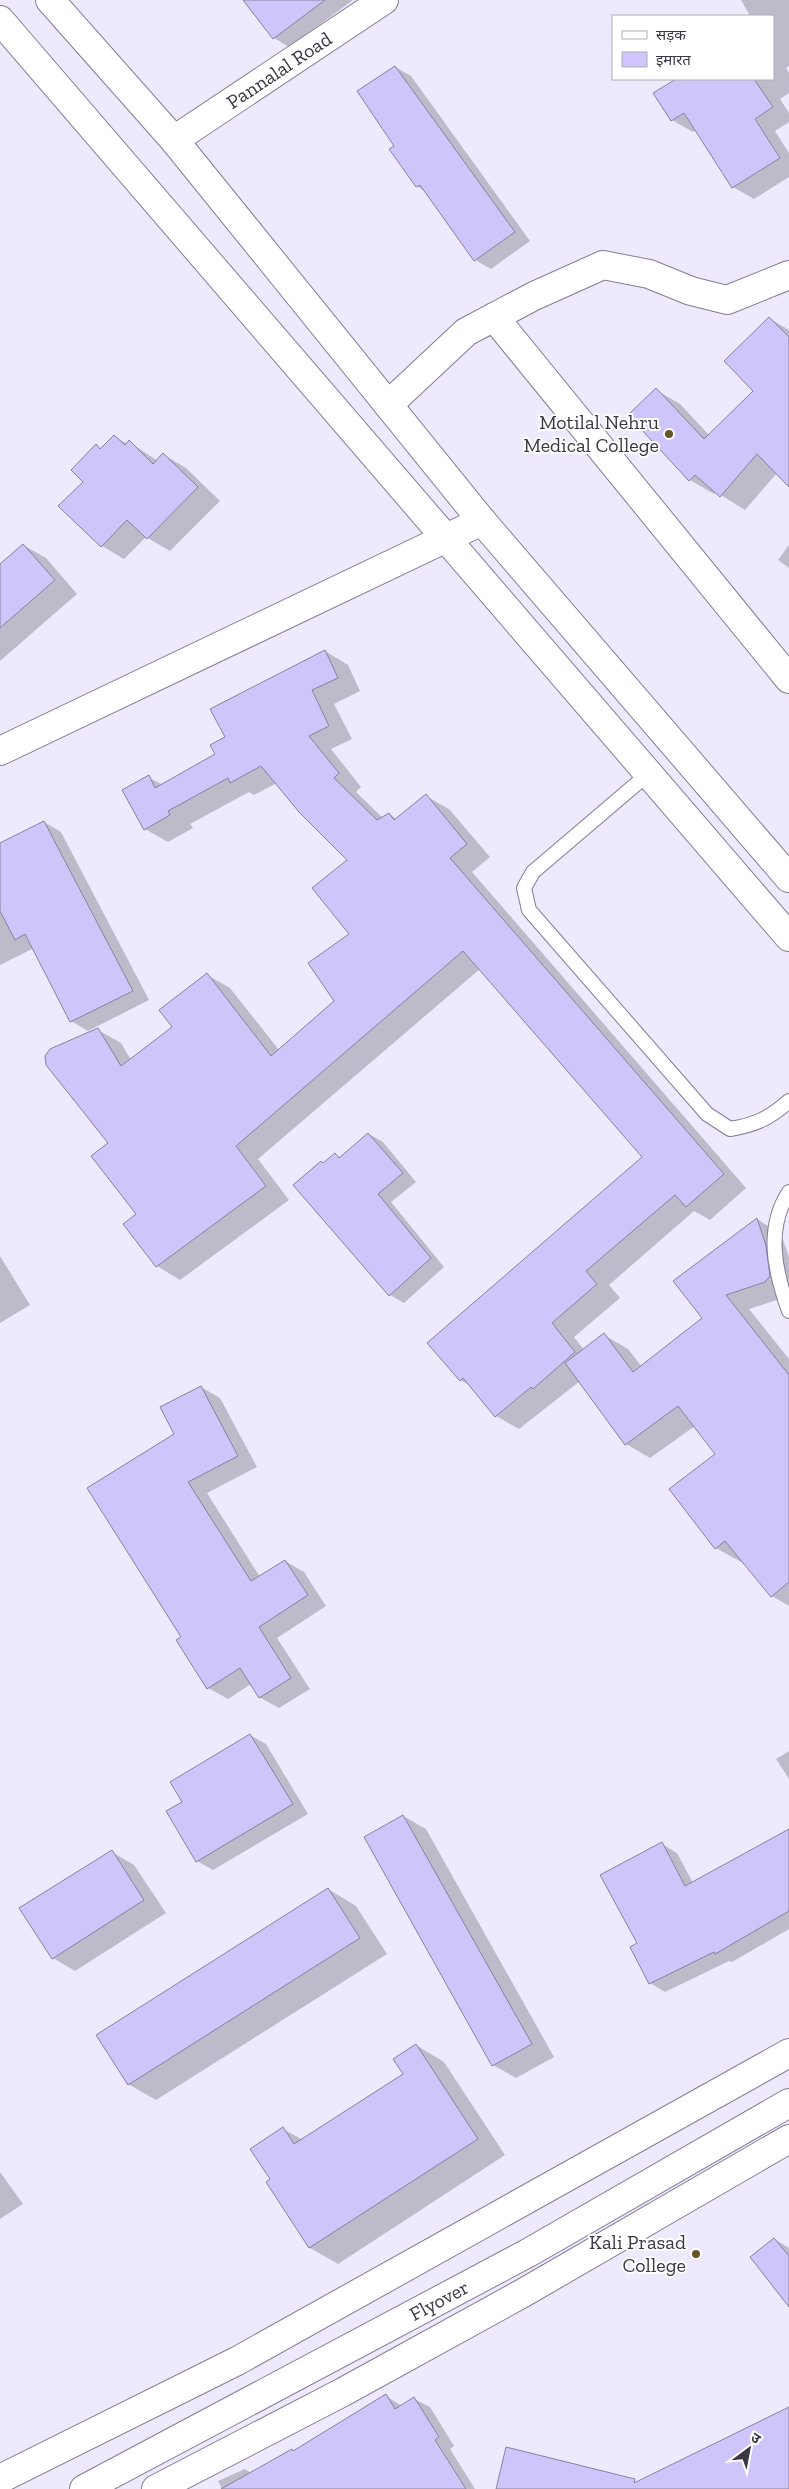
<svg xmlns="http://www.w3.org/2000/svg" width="789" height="2489" font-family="'Zilla Slab','Noto Sans Devanagari',serif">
	<rect width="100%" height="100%" fill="#efe9fd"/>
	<g fill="#0003">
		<path d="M 253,0 L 353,0 L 289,47 L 274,38 Z"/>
		<path d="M 741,0 L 789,0 L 789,66 L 786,68 L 789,73 L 789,93 L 780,99 L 789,113 L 789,122 L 775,131 L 789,153 L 789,177 L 754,199 L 733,187 L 696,130 L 693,132 L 672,120 L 655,93 L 678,79 L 773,79 L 773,16 L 750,16 Z"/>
		<path d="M 395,67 L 411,76 L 530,241 L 491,269 L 475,260 L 426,192 L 417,186 L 396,146 Z"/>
		<path d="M 769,318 L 789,330 L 789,486 L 777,473 L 745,510 L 716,492 L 714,494 L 690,480 L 656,390 L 680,404 L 709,435 L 755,391 Z"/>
		<path d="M 114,436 L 127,444 L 129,442 L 158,461 L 164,455 L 186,468 L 220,501 L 170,551 L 146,537 L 124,559 L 102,546 L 60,506 L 84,482 L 96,446 L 101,449 Z"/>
		<path d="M 23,545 L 46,558 L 77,594 L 0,661 L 0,566 Z"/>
		<path d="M 789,545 L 789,568 L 778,560 Z"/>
		<path d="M 325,651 L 348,665 L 360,691 L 334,704 L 352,739 L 331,749 L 361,787 L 356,792 L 383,818 L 389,814 L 397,819 L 426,796 L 449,809 L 490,857 L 472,872 L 746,1188 L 710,1220 L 694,1211 L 609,1285 L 620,1298 L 574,1337 L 584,1350 L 604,1335 L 628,1349 L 642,1367 L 704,1319 L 757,1219 L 781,1234 L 789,1257 L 789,1296 L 749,1309 L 789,1359 L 789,1606 L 772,1596 L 743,1561 L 741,1562 L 716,1548 L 670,1489 L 716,1454 L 695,1426 L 650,1458 L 626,1444 L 580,1381 L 519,1429 L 496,1416 L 471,1386 L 460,1380 L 644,1158 L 480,969 L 258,1159 L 289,1200 L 180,1280 L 157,1266 L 110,1144 L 98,1030 L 121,1043 L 131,1060 L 174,1028 L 207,975 L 230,988 L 279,1050 L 336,1002 L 351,935 L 349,860 L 277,783 L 254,795 L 249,792 L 190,824 L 193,828 L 168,842 L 145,829 L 148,777 L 163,785 L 217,755 L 227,737 Z"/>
		<path d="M 44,822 L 61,832 L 149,1000 L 88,1031 L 71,1021 L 34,948 L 0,965 L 0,844 Z"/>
		<path d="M 369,1134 L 383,1142 L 416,1182 L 391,1202 L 444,1267 L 404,1303 L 390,1295 L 324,1164 L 335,1155 L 340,1158 Z"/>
		<path d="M 0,1256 L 30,1305 L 0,1323 Z"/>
		<path d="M 201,1387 L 220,1398 L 257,1467 L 207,1493 L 260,1577 L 285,1561 L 304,1572 L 326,1606 L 277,1638 L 310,1689 L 279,1708 L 259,1697 L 251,1684 L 228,1699 L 208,1688 L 182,1638 L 176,1434 Z"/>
		<path d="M 250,1735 L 266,1744 L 308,1814 L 213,1870 L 197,1861 Z"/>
		<path d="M 789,1751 L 789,1779 L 776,1759 Z"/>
		<path d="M 403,1816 L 426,1829 L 554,2057 L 516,2078 L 493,2065 Z"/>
		<path d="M 789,1842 L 789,1929 L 732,1962 L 729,1961 L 665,1992 L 650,1983 L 662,1844 L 677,1853 L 693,1883 Z"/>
		<path d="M 112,1852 L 134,1865 L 166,1913 L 75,1971 L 53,1958 Z"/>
		<path d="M 328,1889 L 356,1906 L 387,1954 L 156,2100 L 128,2084 Z"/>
		<path d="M 416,2045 L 444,2062 L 505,2155 L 338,2264 L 310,2248 L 268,2182 L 272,2179 L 283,2129 L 303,2140 L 405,2074 Z"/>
		<path d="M 0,2172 L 23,2204 L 0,2219 Z"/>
		<path d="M 774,2239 L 789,2248 L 789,2297 Z"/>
		<path d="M 386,2396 L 402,2406 L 414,2399 L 430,2407 L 454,2446 L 450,2449 L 475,2489 L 222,2489 L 218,2481 L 245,2469 L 251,2473 L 292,2450 L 295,2452 Z"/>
	</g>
	<g fill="#d0c5fa" stroke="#87819f">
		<path d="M 243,0 L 325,0 L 273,39 Z"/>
		<path d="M 395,66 L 515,232 L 474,261 L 420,185 L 416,187 L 389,149 L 394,146 L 357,91 Z"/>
		<path d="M 676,79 L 754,79 L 773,107 L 755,119 L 780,158 L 732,188 L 684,113 L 671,121 L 653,93 Z"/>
		<path d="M 769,317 L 789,337 L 789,487 L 757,454 L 720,497 L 695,475 L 689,481 L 628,415 L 656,388 L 704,439 L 753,391 L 724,361 Z"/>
		<path d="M 114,435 L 125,445 L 129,440 L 153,464 L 163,453 L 198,487 L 147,539 L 127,520 L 101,547 L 58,506 L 83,482 L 71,470 L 96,444 L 100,449 Z"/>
		<path d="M 23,544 L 55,580 L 0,628 L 0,564 Z"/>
		<path d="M 325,650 L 338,678 L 312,690 L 329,726 L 309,736 L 339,773 L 334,778 L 377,820 L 389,813 L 394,820 L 426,794 L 467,844 L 450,858 L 724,1174 L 686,1207 L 675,1195 L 586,1271 L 597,1284 L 552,1323 L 575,1352 L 533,1389 L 531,1387 L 495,1417 L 463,1378 L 460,1381 L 427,1343 L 642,1157 L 463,951 L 236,1146 L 266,1186 L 156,1267 L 123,1224 L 136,1214 L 91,1156 L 108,1143 L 46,1065 L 45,1056 L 50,1049 L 98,1028 L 121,1066 L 172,1027 L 159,1010 L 207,973 L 271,1056 L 334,1001 L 308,963 L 349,934 L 312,888 L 347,860 L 299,812 L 261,766 L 230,783 L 228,778 L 168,811 L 170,815 L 144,830 L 122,790 L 149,775 L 155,788 L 215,754 L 210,745 L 225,737 L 210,709 Z"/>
		<path d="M 44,821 L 133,991 L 70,1022 L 25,934 L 15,940 L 0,911 L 0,843 Z"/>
		<path d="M 368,1133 L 403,1173 L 378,1194 L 431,1258 L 389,1296 L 293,1185 L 321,1161 L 323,1163 L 335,1153 L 339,1158 Z"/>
		<path d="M 757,1218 L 766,1246 L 770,1276 L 765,1282 L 726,1295 L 789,1375 L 789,1582 L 771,1597 L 725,1541 L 715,1549 L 669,1489 L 715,1454 L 678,1406 L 625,1445 L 565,1363 L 604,1333 L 633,1372 L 702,1318 L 673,1281 Z"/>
		<path d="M 201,1386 L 238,1456 L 188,1482 L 251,1581 L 285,1560 L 308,1595 L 259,1627 L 291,1678 L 259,1698 L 240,1668 L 207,1689 L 176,1640 L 181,1637 L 87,1488 L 174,1434 L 160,1407 Z"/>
		<path d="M 250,1734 L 293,1804 L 196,1862 L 166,1811 L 182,1802 L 170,1782 Z"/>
		<path d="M 403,1815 L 532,2044 L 492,2066 L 364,1837 Z"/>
		<path d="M 789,1829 L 789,1911 L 715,1954 L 714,1952 L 649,1984 L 630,1947 L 637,1943 L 600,1875 L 662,1842 L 685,1886 Z"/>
		<path d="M 112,1850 L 144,1900 L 52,1959 L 19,1908 Z"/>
		<path d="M 328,1888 L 360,1938 L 128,2085 L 96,2035 Z"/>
		<path d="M 416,2044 L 478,2139 L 309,2248 L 266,2182 L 270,2179 L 250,2149 L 283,2127 L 294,2144 L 403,2074 L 393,2059 Z"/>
		<path d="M 774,2238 L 789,2256 L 789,2307 L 750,2257 Z"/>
		<path d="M 386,2394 L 395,2409 L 414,2397 L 439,2437 L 435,2440 L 466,2489 L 221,2489 L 292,2449 L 293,2451 Z"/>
		<path d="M 789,2407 L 789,2489 L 496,2489 L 506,2447 L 635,2479 L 634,2483 Z"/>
	</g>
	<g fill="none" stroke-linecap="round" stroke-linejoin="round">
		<g stroke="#847b98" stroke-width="16">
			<g id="service">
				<path d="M 648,774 L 533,872 L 524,888 L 529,910 L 707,1114 L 730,1129 C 755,1125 770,1118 789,1101"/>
				<path d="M 789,1192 C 765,1229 775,1272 789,1311"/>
			</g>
		</g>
		<g stroke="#847b98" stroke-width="30">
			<g id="minor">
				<path d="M 494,317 L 789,679"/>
				<path d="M 388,405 L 466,332 L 534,296 L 603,265 L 649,274 L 691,291 L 727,300 L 789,275"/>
				<path d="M 0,751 L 482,521"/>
				<path d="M 0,2479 L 237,2361 L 789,2053"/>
				<path d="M 156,2489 L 343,2392 L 523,2293 L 789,2139"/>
			</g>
		</g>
		<g stroke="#847b98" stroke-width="30">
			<g id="tertiary">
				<path id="s1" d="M 174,140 L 384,0"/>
			</g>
		</g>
		<g stroke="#847b98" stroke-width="30">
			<g id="secondary">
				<path d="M 50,0 L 174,140 L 482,521 L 789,878"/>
				<path d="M 0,20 L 789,937"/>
			</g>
		</g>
		<g stroke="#847b98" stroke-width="30">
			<g id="primary">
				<path id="s2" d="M 84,2489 L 528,2253 L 789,2103"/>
			</g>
		</g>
		<use href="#service" stroke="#fff" stroke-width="14"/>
		<use href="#minor" stroke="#fff" stroke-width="28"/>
		<use href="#tertiary" stroke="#fff" stroke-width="28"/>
		<use href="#secondary" stroke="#fff" stroke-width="28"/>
		<use href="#primary" stroke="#fff" stroke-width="28"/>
	</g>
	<g fill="#675523" stroke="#fff" stroke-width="2">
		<circle cx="669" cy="434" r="5"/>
		<circle cx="696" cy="2254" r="5"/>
	</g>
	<g text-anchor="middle" stroke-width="4" stroke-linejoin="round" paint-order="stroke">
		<g font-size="20" fill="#3a3643" stroke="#fff">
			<text dy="7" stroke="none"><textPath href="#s1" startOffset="126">Pannalal Road</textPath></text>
			<text dy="7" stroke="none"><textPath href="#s2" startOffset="402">Flyover</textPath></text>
		</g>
		<g font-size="20" fill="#3a3643" stroke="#fff" text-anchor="end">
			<text x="659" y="429">Motilal Nehru<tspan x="659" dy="23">Medical College</tspan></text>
			<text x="686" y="2249">Kali Prasad<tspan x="686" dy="23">College</tspan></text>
		</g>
	</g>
	<rect x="612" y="15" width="162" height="65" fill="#ffffff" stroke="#b0afb4"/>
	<rect x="622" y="31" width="25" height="8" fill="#ffffff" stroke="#b0afb4"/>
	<text x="656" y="40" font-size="15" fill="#3a3643">सड़क</text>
	<rect x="622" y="52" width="25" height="15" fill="#d0c5fa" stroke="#b0afb4"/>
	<text x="656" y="65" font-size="15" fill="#3a3643">इमारत</text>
	<g transform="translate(749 2449) rotate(32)" stroke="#ffffff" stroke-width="4" paint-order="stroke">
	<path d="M0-4L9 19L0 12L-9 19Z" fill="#3a3643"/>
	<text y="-8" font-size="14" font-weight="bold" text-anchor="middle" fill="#3a3643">उ</text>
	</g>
</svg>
